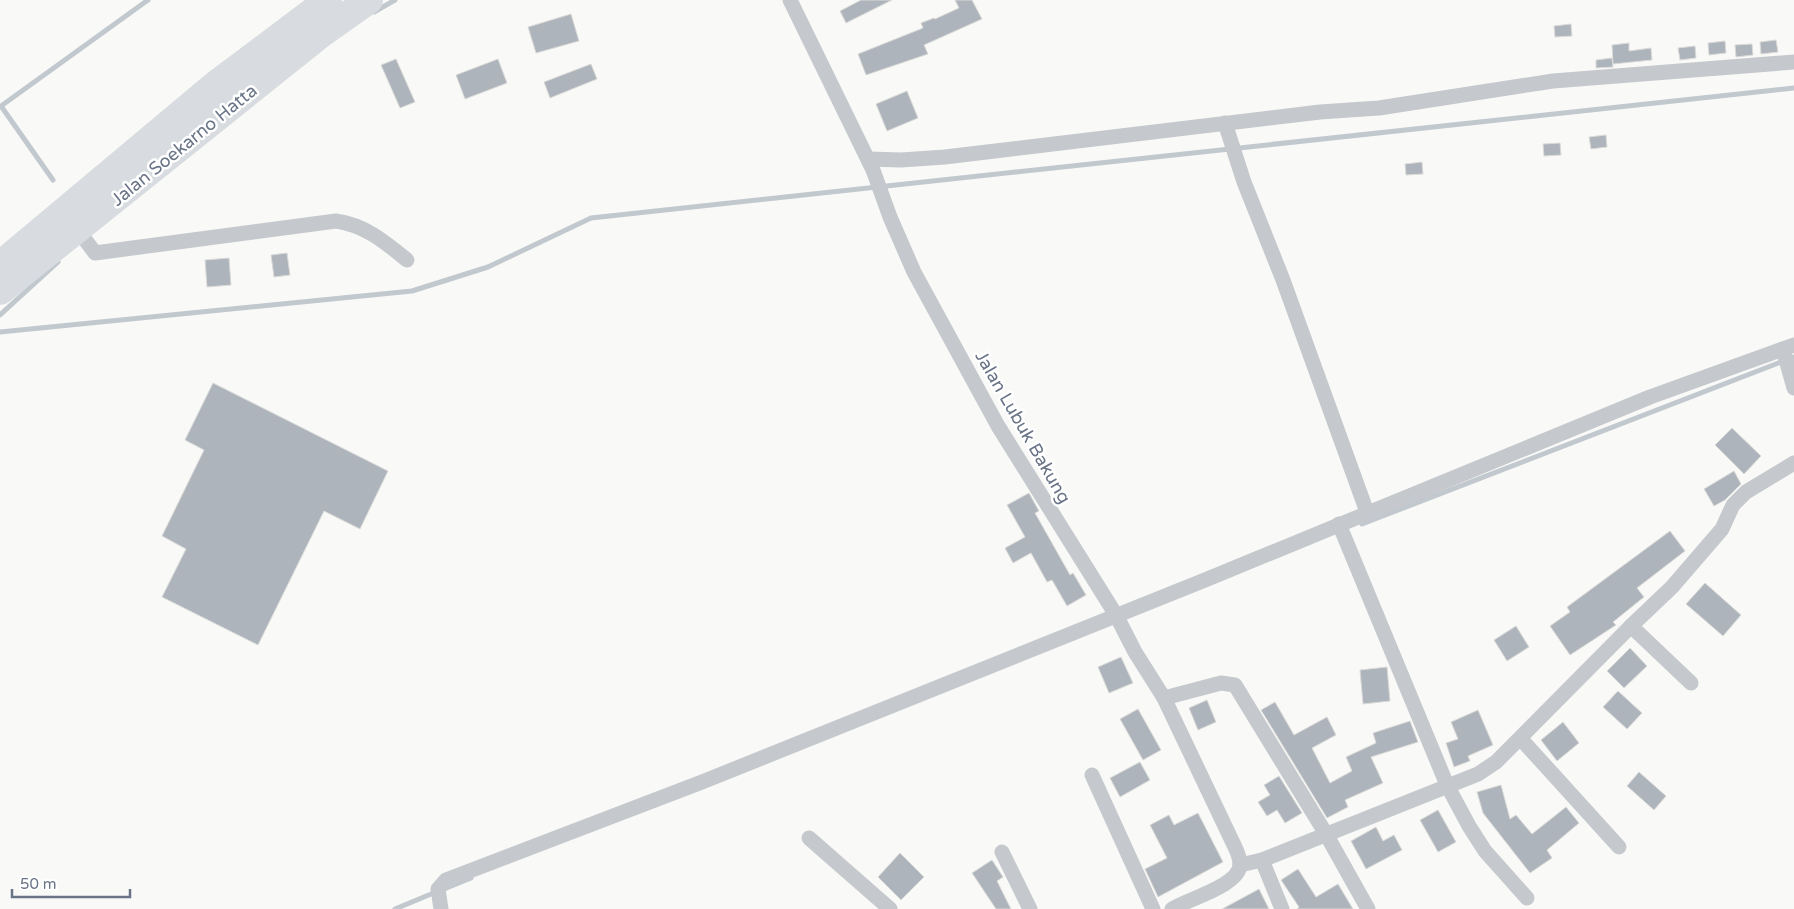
<svg xmlns="http://www.w3.org/2000/svg" width="1794" height="909" font-family="'Varela Round',sans-serif">
	<rect width="100%" height="100%" fill="#f9f9f7"/>
	<g fill="none" stroke-linecap="round" stroke-linejoin="round">
		<g stroke="#c1c8ce" stroke-width="5">
			<path d="M 374,12 L 395,0"/>
			<path d="M 53,180 L 1,106 L 148,0"/>
			<path d="M 0,315 L 58,262"/>
			<path d="M 0,332 L 412,291 L 488,267 L 591,218 L 1794,88"/>
			<path d="M 1362,524 L 1794,357"/>
			<path d="M 444,889 L 471,878"/>
			<path d="M 395,909 L 436,892"/>
		</g>
	</g>
	<g fill="#aeb4bb" stroke="#dbdbd9">
		<path d="M 861,0 L 892,0 L 846,23 L 840,11 Z"/>
		<path d="M 955,0 L 972,0 L 982,19 L 924,45 L 928,54 L 866,75 L 858,54 L 923,28 L 921,23 L 934,18 L 935,19 L 959,8 Z"/>
		<path d="M 571,14 L 579,41 L 536,53 L 528,27 Z"/>
		<path d="M 1571,24 L 1572,36 L 1555,37 L 1554,26 Z"/>
		<path d="M 1776,40 L 1778,52 L 1761,54 L 1760,42 Z"/>
		<path d="M 1725,41 L 1726,53 L 1709,55 L 1708,43 Z"/>
		<path d="M 1629,43 L 1629,51 L 1651,48 L 1652,60 L 1613,64 L 1612,45 Z"/>
		<path d="M 1752,44 L 1753,55 L 1736,57 L 1735,45 Z"/>
		<path d="M 1695,46 L 1696,58 L 1680,60 L 1678,48 Z"/>
		<path d="M 1612,58 L 1613,67 L 1596,68 L 1596,60 Z"/>
		<path d="M 396,59 L 415,102 L 400,108 L 381,65 Z"/>
		<path d="M 498,59 L 507,83 L 465,99 L 456,75 Z"/>
		<path d="M 591,64 L 597,79 L 550,98 L 544,82 Z"/>
		<path d="M 907,91 L 918,118 L 887,131 L 876,104 Z"/>
		<path d="M 1606,135 L 1607,147 L 1591,149 L 1589,137 Z"/>
		<path d="M 1560,143 L 1561,155 L 1544,156 L 1543,144 Z"/>
		<path d="M 1422,162 L 1423,174 L 1406,175 L 1405,164 Z"/>
		<path d="M 287,253 L 290,275 L 274,277 L 271,255 Z"/>
		<path d="M 229,258 L 231,285 L 207,287 L 205,260 Z"/>
		<path d="M 213,383 L 388,471 L 360,529 L 324,511 L 258,645 L 162,597 L 186,549 L 162,536 L 204,450 L 185,440 Z"/>
		<path d="M 1732,428 L 1761,456 L 1744,474 L 1715,445 Z"/>
		<path d="M 1734,471 L 1741,484 L 1725,500 L 1714,506 L 1704,489 Z"/>
		<path d="M 1029,493 L 1039,511 L 1035,513 L 1070,575 L 1073,573 L 1086,595 L 1067,606 L 1052,580 L 1047,582 L 1031,553 L 1013,563 L 1005,548 L 1025,537 L 1007,505 Z"/>
		<path d="M 1670,531 L 1685,551 L 1637,588 L 1644,597 L 1613,622 L 1616,625 L 1570,655 L 1550,626 L 1570,612 L 1567,607 Z"/>
		<path d="M 1705,583 L 1741,615 L 1723,636 L 1686,604 Z"/>
		<path d="M 1516,626 L 1529,647 L 1507,661 L 1494,640 Z"/>
		<path d="M 1630,648 L 1647,666 L 1624,688 L 1607,671 Z"/>
		<path d="M 1121,657 L 1133,683 L 1109,693 L 1098,667 Z"/>
		<path d="M 1387,667 L 1390,701 L 1363,704 L 1360,670 Z"/>
		<path d="M 1618,691 L 1642,713 L 1627,729 L 1603,707 Z"/>
		<path d="M 1207,700 L 1216,722 L 1198,730 L 1189,708 Z"/>
		<path d="M 1275,702 L 1294,735 L 1327,717 L 1336,735 L 1312,748 L 1330,783 L 1352,771 L 1346,757 L 1376,743 L 1373,733 L 1410,721 L 1418,742 L 1371,757 L 1383,783 L 1345,800 L 1348,807 L 1327,818 L 1261,710 Z"/>
		<path d="M 1138,709 L 1161,750 L 1143,760 L 1120,719 Z"/>
		<path d="M 1478,710 L 1493,745 L 1468,756 L 1470,761 L 1454,767 L 1446,743 L 1458,739 L 1451,722 Z"/>
		<path d="M 1563,722 L 1579,743 L 1557,761 L 1541,740 Z"/>
		<path d="M 1140,762 L 1150,780 L 1120,797 L 1110,778 Z"/>
		<path d="M 1639,772 L 1666,796 L 1654,810 L 1627,786 Z"/>
		<path d="M 1279,776 L 1302,813 L 1285,823 L 1277,810 L 1267,816 L 1258,802 L 1270,795 L 1264,785 Z"/>
		<path d="M 1501,785 L 1510,819 L 1516,815 L 1532,834 L 1566,807 L 1579,823 L 1547,850 L 1552,858 L 1530,873 L 1483,813 L 1477,792 Z"/>
		<path d="M 1438,810 L 1456,842 L 1438,852 L 1420,820 Z"/>
		<path d="M 1198,813 L 1223,862 L 1158,897 L 1145,869 L 1167,858 L 1150,825 L 1169,815 L 1174,825 Z"/>
		<path d="M 1376,827 L 1383,841 L 1394,835 L 1402,850 L 1366,869 L 1351,841 Z"/>
		<path d="M 900,853 L 924,877 L 901,900 L 878,877 Z"/>
		<path d="M 992,860 L 1003,877 L 997,881 L 1011,909 L 996,909 L 972,873 Z"/>
		<path d="M 1298,869 L 1316,897 L 1338,884 L 1353,909 L 1297,909 L 1299,907 L 1281,880 Z"/>
		<path d="M 1259,889 L 1269,909 L 1222,909 Z"/>
	</g>
	<g fill="none" stroke-linecap="round" stroke-linejoin="round">
		<g stroke="#c5c8cc" stroke-width="15">
			<path d="M 790,0 L 873,170 L 890,217 L 914,272 L 998,426 L 1116,615 L 1135,652 L 1164,698 L 1234,845 C 1237,851 1240,858 1240,864 C 1241,885 1188,899 1172,909"/>
			<path d="M 1225,123 L 1244,182 L 1283,280 L 1367,512"/>
			<path d="M 868,159 L 901,160 L 945,157 L 1320,112 L 1379,108 L 1553,81 L 1794,62"/>
			<path d="M 78,230 L 95,253 L 336,221 C 365,225 385,242 407,260"/>
			<path d="M 1783,349 L 1794,388"/>
			<path d="M 1339,524 L 1447,785 L 1469,826 L 1485,851 L 1527,898"/>
			<path d="M 1631,626 L 1691,683"/>
			<path d="M 1164,698 L 1221,683 L 1235,685 L 1326,834 L 1368,909"/>
			<path d="M 1521,739 L 1619,847"/>
			<path d="M 1092,775 L 1153,909"/>
			<path d="M 809,838 L 890,909"/>
			<path d="M 1002,852 L 1030,909"/>
			<path d="M 1262,860 L 1282,909"/>
			<path d="M 1240,865 L 1262,860 L 1478,774 L 1496,762 L 1631,626 L 1672,587 L 1722,529 L 1733,505 L 1746,492 L 1794,463"/>
			<path d="M 441,909 L 438,889 L 446,880 L 702,782 L 1205,580 L 1650,397 L 1794,345"/>
		</g>
		<g stroke="#d8dbdf" stroke-width="28">
			<path d="M 0,265 L 215,85 L 328,0"/>
			<path d="M 0,291 L 321,34 L 369,0"/>
		</g>
	</g>
	<g text-anchor="middle" stroke-width="5" stroke-linejoin="round" paint-order="stroke">
		<g font-size="18" fill="#6a7487" stroke="#fff">
			<text transform="translate(184 145) rotate(-39)" y="6">Jalan Soekarno Hatta</text>
			<text transform="translate(1023 427) rotate(60)" y="6">Jalan Lubuk Bakung</text>
		</g>
	</g>
	<path d="M12 889v8h118v-8" fill="none" stroke="#6a7487" stroke-width="2.5"/>
	<text x="20" y="889" font-size="15" fill="#6a7487" stroke="#ffffff" stroke-width="4" paint-order="stroke">50 m</text>
</svg>
